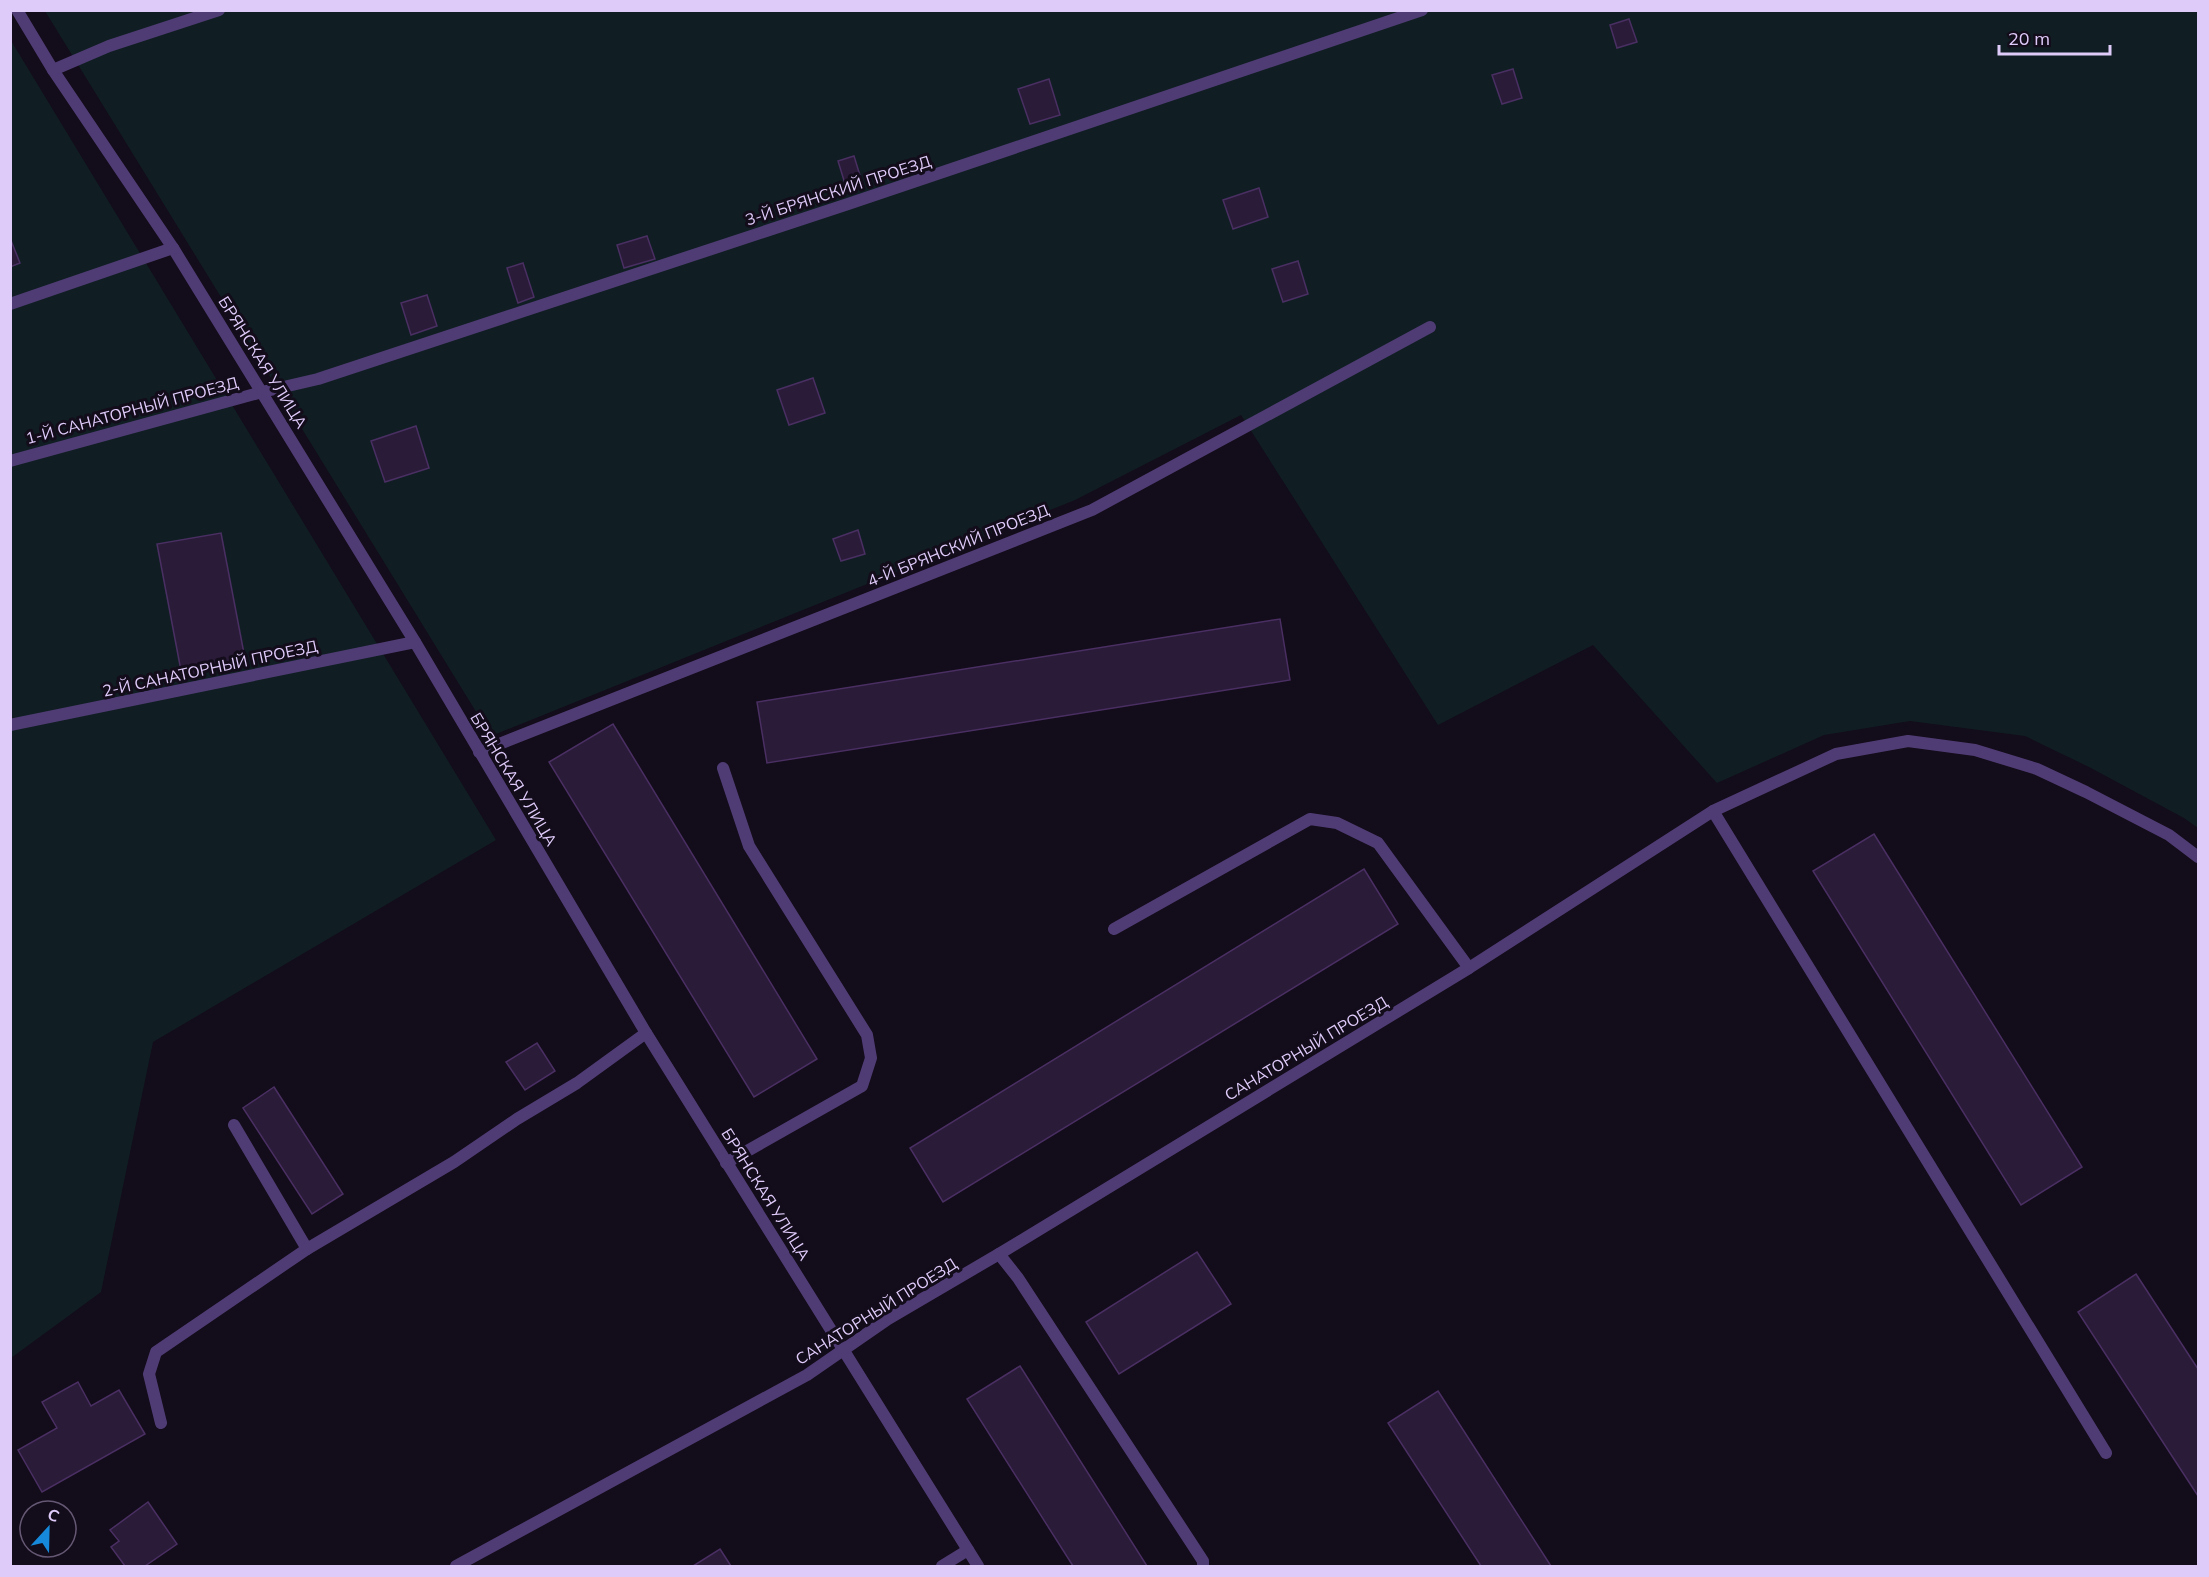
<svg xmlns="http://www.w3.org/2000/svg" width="2209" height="1577" font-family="Mulish,sans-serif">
	<rect width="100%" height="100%" fill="#130c1a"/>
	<g fill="#101e23">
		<path d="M 45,11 L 2198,11 L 2198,828 L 2184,818 L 2089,767 L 2025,736 L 1910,721 L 1824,735 L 1717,783 L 1593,645 L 1438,725 L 1241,415 L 1075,500 L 491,736 Z"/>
		<path d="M 10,39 L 496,840 L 153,1042 L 101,1292 L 11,1358 Z"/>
	</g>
	<g fill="#2a1b39" stroke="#4a2f63" stroke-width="1.5">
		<path d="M 1629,19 L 1637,42 L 1617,48 L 1610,25 Z"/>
		<path d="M 1513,69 L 1522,98 L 1502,104 L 1492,75 Z"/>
		<path d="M 1049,79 L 1060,115 L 1030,124 L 1018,89 Z"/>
		<path d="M 854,156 L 862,182 L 846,187 L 838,161 Z"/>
		<path d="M 1259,188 L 1268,217 L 1233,229 L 1223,200 Z"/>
		<path d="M 647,236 L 655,259 L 624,268 L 617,245 Z"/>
		<path d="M 10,238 L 20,263 L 10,267 Z"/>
		<path d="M 1298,261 L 1308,294 L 1283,302 L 1272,269 Z"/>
		<path d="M 523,263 L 534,297 L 518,303 L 507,268 Z"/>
		<path d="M 427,295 L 437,326 L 411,335 L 401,303 Z"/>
		<path d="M 813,378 L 825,413 L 789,425 L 777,390 Z"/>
		<path d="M 416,426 L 429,468 L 385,482 L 371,441 Z"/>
		<path d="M 858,530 L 865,554 L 841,561 L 833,539 Z"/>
		<path d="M 221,533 L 246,664 L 182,676 L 157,544 Z"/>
		<path d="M 1280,619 L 1290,680 L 767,763 L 757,702 Z"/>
		<path d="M 613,724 L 817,1059 L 754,1097 L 549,762 Z"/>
		<path d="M 1874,834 L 2082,1167 L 2021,1205 L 1813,871 Z"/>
		<path d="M 1364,869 L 1398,924 L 943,1202 L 910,1148 Z"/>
		<path d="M 537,1043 L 555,1071 L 525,1090 L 506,1062 Z"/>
		<path d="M 274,1087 L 343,1194 L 312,1214 L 243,1108 Z"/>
		<path d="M 1197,1252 L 1231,1304 L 1119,1374 L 1086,1322 Z"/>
		<path d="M 2136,1274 L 2198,1369 L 2198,1496 L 2078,1312 Z"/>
		<path d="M 1020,1366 L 1147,1566 L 1073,1566 L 967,1399 Z"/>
		<path d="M 78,1382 L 91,1406 L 119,1390 L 145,1434 L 42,1492 L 18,1450 L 57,1428 L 42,1402 Z"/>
		<path d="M 1438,1391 L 1551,1566 L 1481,1566 L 1388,1423 Z"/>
		<path d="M 148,1502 L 177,1544 L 145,1566 L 125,1566 L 111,1547 L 119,1541 L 110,1530 Z"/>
		<path d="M 720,1549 L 731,1566 L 693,1566 Z"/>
	</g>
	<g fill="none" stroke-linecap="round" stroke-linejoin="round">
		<g stroke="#503c75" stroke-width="12">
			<path d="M 723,768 L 749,846 L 867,1035 L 871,1058 L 862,1086 L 726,1163"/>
			<path d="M 1713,811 L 2106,1453"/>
			<path d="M 1114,929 L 1310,819 L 1337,823 L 1378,843 L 1469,968"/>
			<path d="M 234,1125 L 307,1249"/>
			<path d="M 999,1254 L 1018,1278 L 1203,1561 L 1203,1566"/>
			<path d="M 161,1423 L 149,1374 L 156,1352 L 307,1249 L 454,1162 L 517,1119 L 577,1083 L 646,1033"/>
			<path d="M 942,1566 L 968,1550"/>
		</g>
		<g stroke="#503c75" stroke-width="12">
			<path d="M 17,10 L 53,70 L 173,248 L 415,642 L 646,1033 L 978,1566"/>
			<path d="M 53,70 L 109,46 L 219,10"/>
			<path d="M 10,304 L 173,248"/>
			<path d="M 10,461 L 262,392 L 318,379 L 848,204 L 1422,10"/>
			<path d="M 10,725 L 415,642"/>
			<path d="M 479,752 L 1092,510 L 1430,327"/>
			<path d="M 456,1566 L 807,1375 L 888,1319 L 999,1254 L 1469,968 L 1713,811 L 1836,754 L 1908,741 L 1975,750 L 2037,769 L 2086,792 L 2169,835 L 2198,857"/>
		</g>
	</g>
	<g text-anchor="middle" stroke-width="6" stroke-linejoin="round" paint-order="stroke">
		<g font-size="16" fill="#dfcbfa" stroke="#130c1a">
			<text transform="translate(838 190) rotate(-18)" y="6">3-Й БРЯНСКИЙ ПРОЕЗД</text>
			<text transform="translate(263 362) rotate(58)" y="6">БРЯНСКАЯ УЛИЦА</text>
			<text transform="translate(132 410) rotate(-15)" y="6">1-Й САНАТОРНЫЙ ПРОЕЗД</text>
			<text transform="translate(958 545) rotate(-22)" y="6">4-Й БРЯНСКИЙ ПРОЕЗД</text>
			<text transform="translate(210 668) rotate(-12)" y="6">2-Й САНАТОРНЫЙ ПРОЕЗД</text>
			<text transform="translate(514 779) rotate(59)" y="6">БРЯНСКАЯ УЛИЦА</text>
			<text transform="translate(1306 1048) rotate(-31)" y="6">САНАТОРНЫЙ ПРОЕЗД</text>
			<text transform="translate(766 1194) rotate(58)" y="6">БРЯНСКАЯ УЛИЦА</text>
			<text transform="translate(876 1311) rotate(-32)" y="6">САНАТОРНЫЙ ПРОЕЗД</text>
		</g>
	</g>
	<rect width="2209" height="1577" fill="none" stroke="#dfcbfa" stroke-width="24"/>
	<g transform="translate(48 1529) rotate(22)"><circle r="28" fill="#130c1a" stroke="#655874" stroke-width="1.5"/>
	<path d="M0-4.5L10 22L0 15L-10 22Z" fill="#1689da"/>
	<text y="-9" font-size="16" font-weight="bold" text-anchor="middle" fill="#dfcbfa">С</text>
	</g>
	<path d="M1999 45v9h111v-9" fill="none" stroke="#dfcbfa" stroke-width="3"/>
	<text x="2008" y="45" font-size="18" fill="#dfcbfa" stroke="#130c1a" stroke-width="4.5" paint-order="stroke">20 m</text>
</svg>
